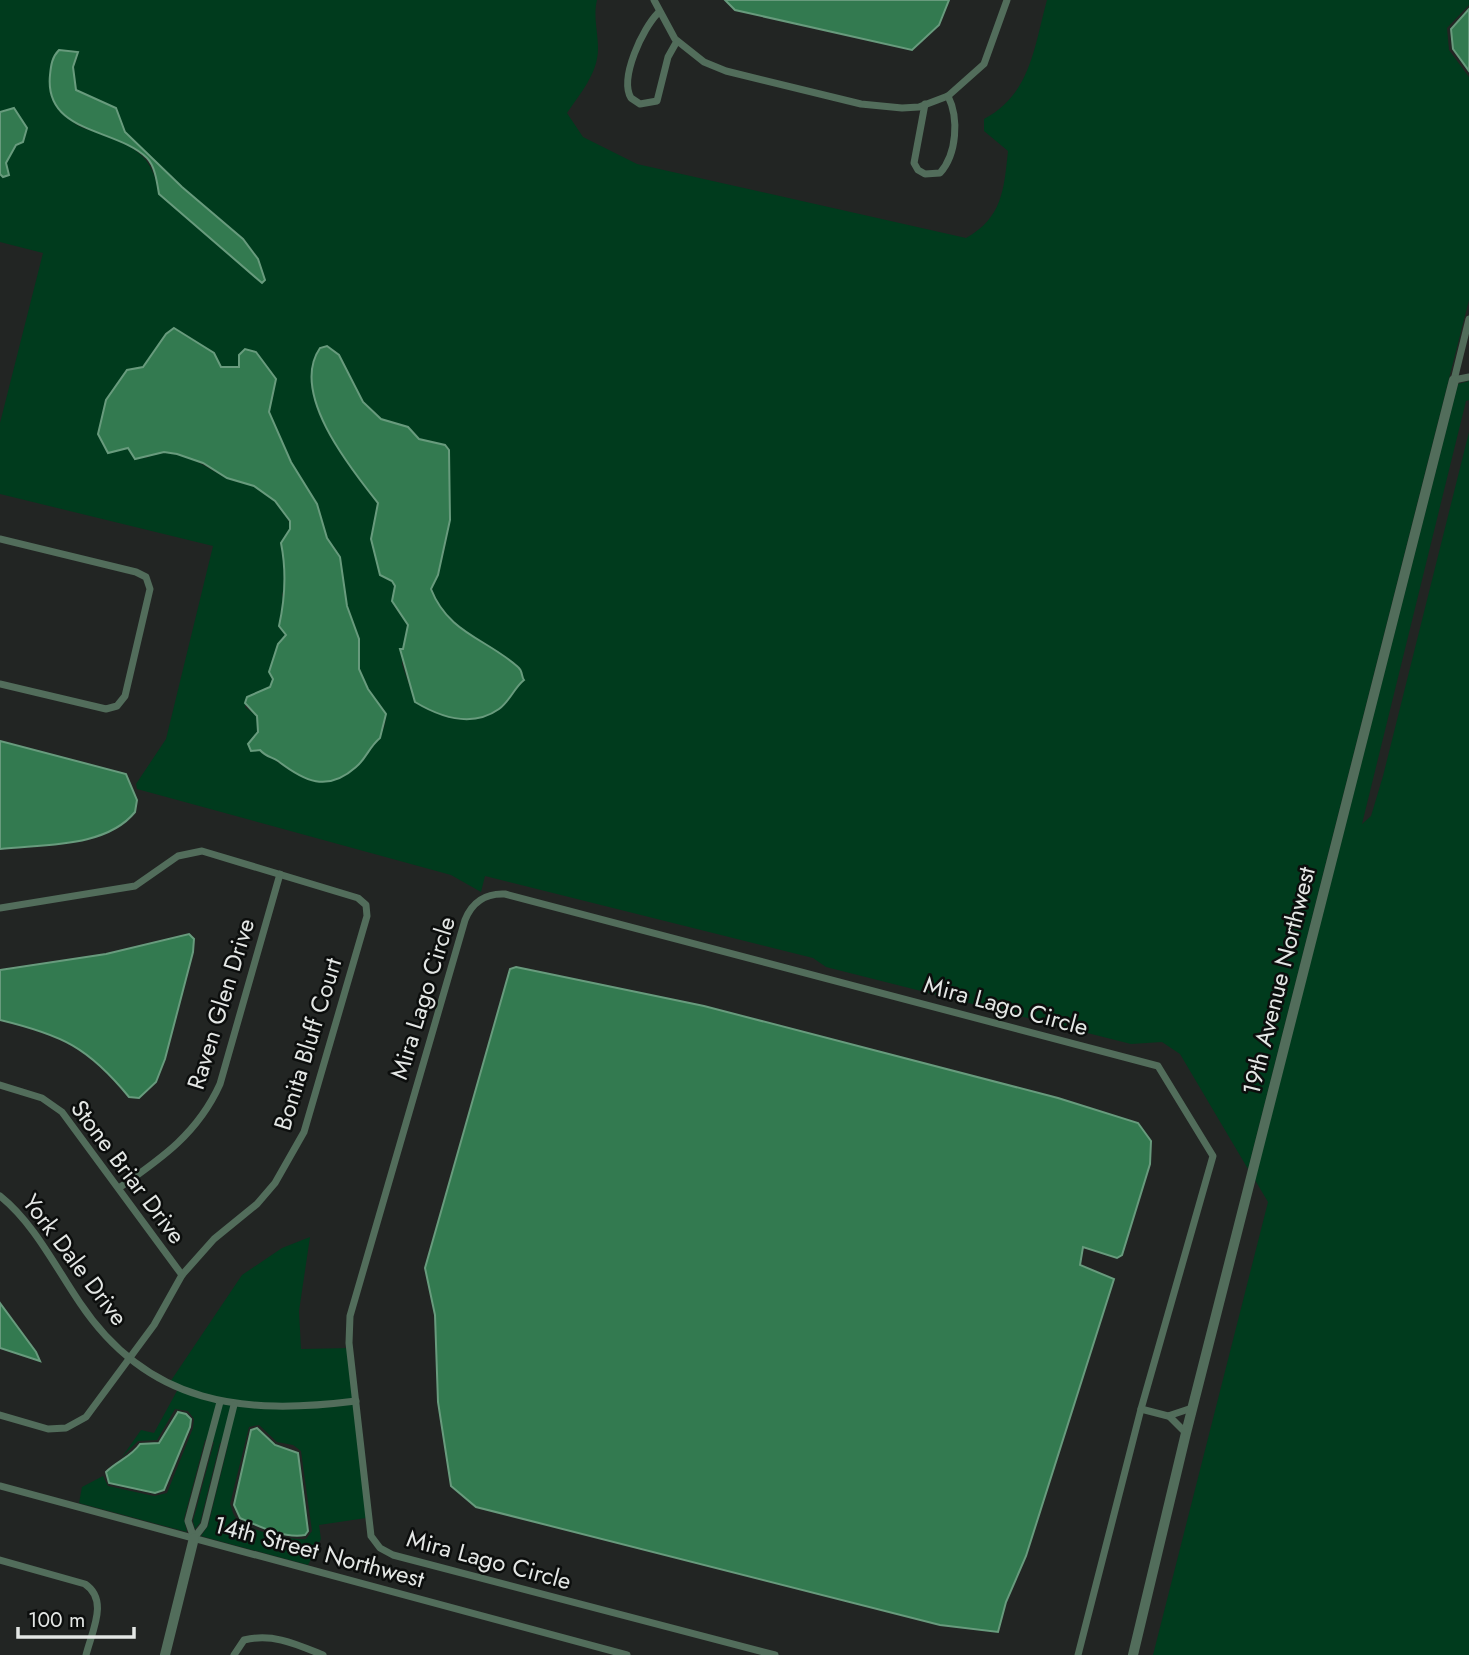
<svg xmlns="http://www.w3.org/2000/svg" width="1469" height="1655" font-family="Jost,sans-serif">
	<rect width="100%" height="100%" fill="#222523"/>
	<g fill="#003b1d" fill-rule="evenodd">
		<path d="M 0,0 L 597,0 C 593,17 598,31 598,49 C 598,73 580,94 567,113 L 583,137 L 637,164 L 966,238 C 1002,218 1004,190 1008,151 L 984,131 L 984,119 C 1031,94 1034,47 1047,0 L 1469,0 L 1469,5 L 1447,28 L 1449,50 L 1469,77 L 1469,300 L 1248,1169 L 1180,1054 L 1162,1042 L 1131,1044 L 826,967 L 813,958 L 485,876 L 481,892 L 451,875 L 137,789 L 136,784 L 166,739 L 213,546 L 0,494 L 0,423 L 43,253 L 0,242 L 0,174 L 3,177 L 6,163 L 16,145 L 0,112 ZM 59,50 L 70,52 L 77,59 L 73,67 L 76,90 L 116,108 L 125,132 L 182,187 L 243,238 L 258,259 L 259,281 L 159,194 C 152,153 134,147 98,133 C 90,130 79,128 73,122 C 61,113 55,99 49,86 ZM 181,332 L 214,353 L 221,367 L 231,370 L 240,367 L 239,355 L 245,349 L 274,394 L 269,412 L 291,462 L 317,504 L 327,539 L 336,549 L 347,606 L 359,639 L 359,669 L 368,689 L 386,714 C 385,737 378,733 367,750 C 342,790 316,790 279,763 C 269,755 259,752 250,741 L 258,732 L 257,716 L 245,707 L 247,697 L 270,687 L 273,679 L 269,672 L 278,644 L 287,635 L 279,628 L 285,601 L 282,595 L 287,579 L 286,534 L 290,529 C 290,512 269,491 253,486 C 244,483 234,482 226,478 C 201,465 176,443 146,458 L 128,448 L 108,453 L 98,434 L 111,391 L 143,367 L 166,334 ZM 339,355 C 347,369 352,386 361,399 C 377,425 416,440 445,445 C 449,455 446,461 448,471 C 452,510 449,553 431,589 L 436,603 L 450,619 L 475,640 L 517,665 L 524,680 C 518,685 515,692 510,697 C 478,726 449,722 415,702 L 402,664 L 408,625 L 394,606 L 395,586 L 392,581 L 386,579 L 372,531 L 378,503 L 340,450 Z"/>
		<path d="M 1469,381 L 1469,400 L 1466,401 L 1362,824 L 1371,816 L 1383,776 L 1469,432 L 1469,1655 L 1153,1655 L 1268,1202 L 1255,1180 L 1458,384 Z"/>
		<path d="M 310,1237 L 299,1311 L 301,1349 L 350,1348 L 366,1518 L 319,1525 L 321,1539 L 308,1565 L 201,1536 L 208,1526 L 228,1445 L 220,1443 L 200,1523 L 195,1529 L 193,1521 L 214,1442 L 205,1440 L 184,1519 L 187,1532 L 79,1503 L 82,1487 L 103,1476 L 108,1486 L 154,1496 L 167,1493 L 193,1428 L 194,1419 L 188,1411 L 175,1409 L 157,1440 L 138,1441 L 122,1457 L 141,1430 L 154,1433 L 178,1389 L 170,1382 L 242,1275 L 282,1248 ZM 259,1425 L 277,1442 L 293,1445 L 301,1451 L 312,1531 L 306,1539 C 292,1541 247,1530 237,1519 C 233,1516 232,1508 230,1504 L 249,1427 Z"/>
	</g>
	<g fill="#337a50" stroke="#689b7d" stroke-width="2">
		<path d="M 725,0 L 949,0 L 939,25 L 912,50 L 735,10 Z"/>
		<path d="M 1469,9 L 1469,71 L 1453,49 L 1451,29 Z"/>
		<path d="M 59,50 L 78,52 L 73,67 L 76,90 L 116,108 L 125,132 L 182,187 L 243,239 L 258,259 L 265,280 L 262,283 L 159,194 C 157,182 155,166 147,158 C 117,128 44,134 50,75 C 51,65 52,57 59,50 Z"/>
		<path d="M 14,108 L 27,128 L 23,142 L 16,145 L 6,163 L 9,175 L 3,177 L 0,174 L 0,112 Z"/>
		<path d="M 174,328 L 214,353 L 221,367 L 239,367 L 239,355 L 245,349 L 256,352 L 276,379 L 269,412 L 291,462 L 317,504 L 327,538 L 340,557 L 347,606 L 359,639 L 359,669 L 368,689 L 386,714 L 380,738 C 369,747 366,759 356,767 C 327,793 304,781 278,761 C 272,757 266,757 260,750 L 251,751 L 248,744 L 258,732 L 257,716 L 245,703 L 247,697 L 270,687 L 273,679 L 269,672 L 278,644 L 286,635 L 279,626 C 285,599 287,573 281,543 L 290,529 L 290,521 L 275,501 L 254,486 L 227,478 L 203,463 L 177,454 L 164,452 L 135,459 L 128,448 L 108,453 L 98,434 L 106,400 L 127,370 L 143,367 L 166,334 Z"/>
		<path d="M 327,346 L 339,355 L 363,402 L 381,419 L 408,427 L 419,439 L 445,445 L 449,450 L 450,520 L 438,575 L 431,589 C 448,633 487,639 518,667 C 523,671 521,676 524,680 C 514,688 510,701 499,709 C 472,728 440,717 415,702 L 400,649 L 403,649 L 408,625 L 392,601 L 395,586 L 392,581 L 380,575 L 371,539 L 378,503 C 351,469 289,393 320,348 Z"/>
		<path d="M 0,741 L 126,774 L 137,800 L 135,812 C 106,848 43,844 0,849 Z"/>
		<path d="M 189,934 L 194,939 L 193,952 L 165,1059 L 156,1082 L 139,1098 L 129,1097 C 88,1047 62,1035 0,1020 L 0,970 L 106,954 Z"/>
		<path d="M 516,967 L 704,1006 L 1058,1098 L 1138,1123 L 1151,1141 L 1150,1164 L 1122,1255 L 1117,1258 L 1083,1247 L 1080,1265 L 1114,1279 L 1026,1556 L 1006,1602 L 998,1632 L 940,1625 L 476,1507 L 451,1486 L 438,1402 L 435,1315 L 425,1268 L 510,969 Z"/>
		<path d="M 0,1303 L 36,1352 L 40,1361 L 0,1348 Z"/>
		<path d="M 178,1412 L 186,1414 L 191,1419 L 190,1427 L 164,1490 L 155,1493 L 109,1483 L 106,1472 C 117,1461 131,1457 140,1444 L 159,1443 Z"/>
		<path d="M 257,1428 L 275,1445 L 298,1453 L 308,1531 L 305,1535 C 285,1539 258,1526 240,1518 L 234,1505 L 251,1430 Z"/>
	</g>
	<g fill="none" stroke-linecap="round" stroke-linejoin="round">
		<g stroke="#526d5b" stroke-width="7">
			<path d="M 654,0 L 675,39 L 704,62 L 726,71 L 861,104 L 902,108 L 919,107 L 948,96 L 984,64 L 1007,0"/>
			<path d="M 658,13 C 643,28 619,78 631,98 L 640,104 L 657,101 L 668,57 L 677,41"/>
			<path d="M 925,104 L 914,163 L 918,170 L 925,174 L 940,173 C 957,154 959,118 948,96"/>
			<path d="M 1469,319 L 1454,380 L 1469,377"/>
			<path d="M 0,539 L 136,572 L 146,577 L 150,589 L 125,696 L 117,706 L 106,709 L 0,684"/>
			<path d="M 0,908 L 135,886 L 178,856 L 202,851 L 358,898 L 366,905 L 367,916 L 304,1132 L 275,1183 L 257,1204 L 214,1239 L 182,1275 L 154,1325 L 86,1417 L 66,1428 L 48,1429 L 0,1415"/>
			<path d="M 0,1085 L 42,1098 L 62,1112 L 182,1275"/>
			<path d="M 119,1188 C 162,1158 198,1133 220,1084 L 280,874"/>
			<path d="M 0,1196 C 34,1223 56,1268 80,1303 C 149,1406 244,1415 356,1401"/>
			<path d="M 1141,1409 L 1168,1416 L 1192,1408"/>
			<path d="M 1169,1416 L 1186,1433"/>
			<path d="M 0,1486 L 627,1655"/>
			<path d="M 194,1538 L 188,1521 L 220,1402"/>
			<path d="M 194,1538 L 204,1525 L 234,1405"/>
			<path d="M 0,1560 L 85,1584 C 109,1600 92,1631 86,1655"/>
			<path d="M 234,1655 L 244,1640 C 273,1633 296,1644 323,1655"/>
			<path d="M 775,1655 L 393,1555 L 380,1548 L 371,1536 L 349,1343 L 350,1316 L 465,920 C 472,902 486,893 505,894 L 1158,1066 L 1213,1156 L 1141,1409 L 1078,1655"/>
		</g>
		<g stroke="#526d5b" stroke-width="10">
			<path d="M 165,1655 L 194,1538"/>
			<path d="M 1133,1655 L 1186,1433 L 1454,380"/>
		</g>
	</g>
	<g text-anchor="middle" stroke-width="5" stroke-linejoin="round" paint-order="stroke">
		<g font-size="24" fill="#e4e7e5" stroke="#0c0e0d">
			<text transform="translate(1279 981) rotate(-76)" y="8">19th Avenue Northwest</text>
			<text transform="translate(423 998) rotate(-73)" y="8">Mira Lago Circle</text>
			<text transform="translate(221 1004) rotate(-73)" y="8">Raven Glen Drive</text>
			<text transform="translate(1006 1006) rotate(15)" y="8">Mira Lago Circle</text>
			<text transform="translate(308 1044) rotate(-73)" y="8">Bonita Bluff Court</text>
			<text transform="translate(128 1172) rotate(53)" y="8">Stone Briar Drive</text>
			<text transform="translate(75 1260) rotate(53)" y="8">York Dale Drive</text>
			<text transform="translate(319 1552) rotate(15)" y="8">14th Street Northwest</text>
			<text transform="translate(489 1560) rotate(15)" y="8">Mira Lago Circle</text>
		</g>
	</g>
	<path d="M18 1627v10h116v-10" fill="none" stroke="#e4e7e5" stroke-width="3.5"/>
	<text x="28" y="1627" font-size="21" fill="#e4e7e5" stroke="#0c0e0d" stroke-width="5" paint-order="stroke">100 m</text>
</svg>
